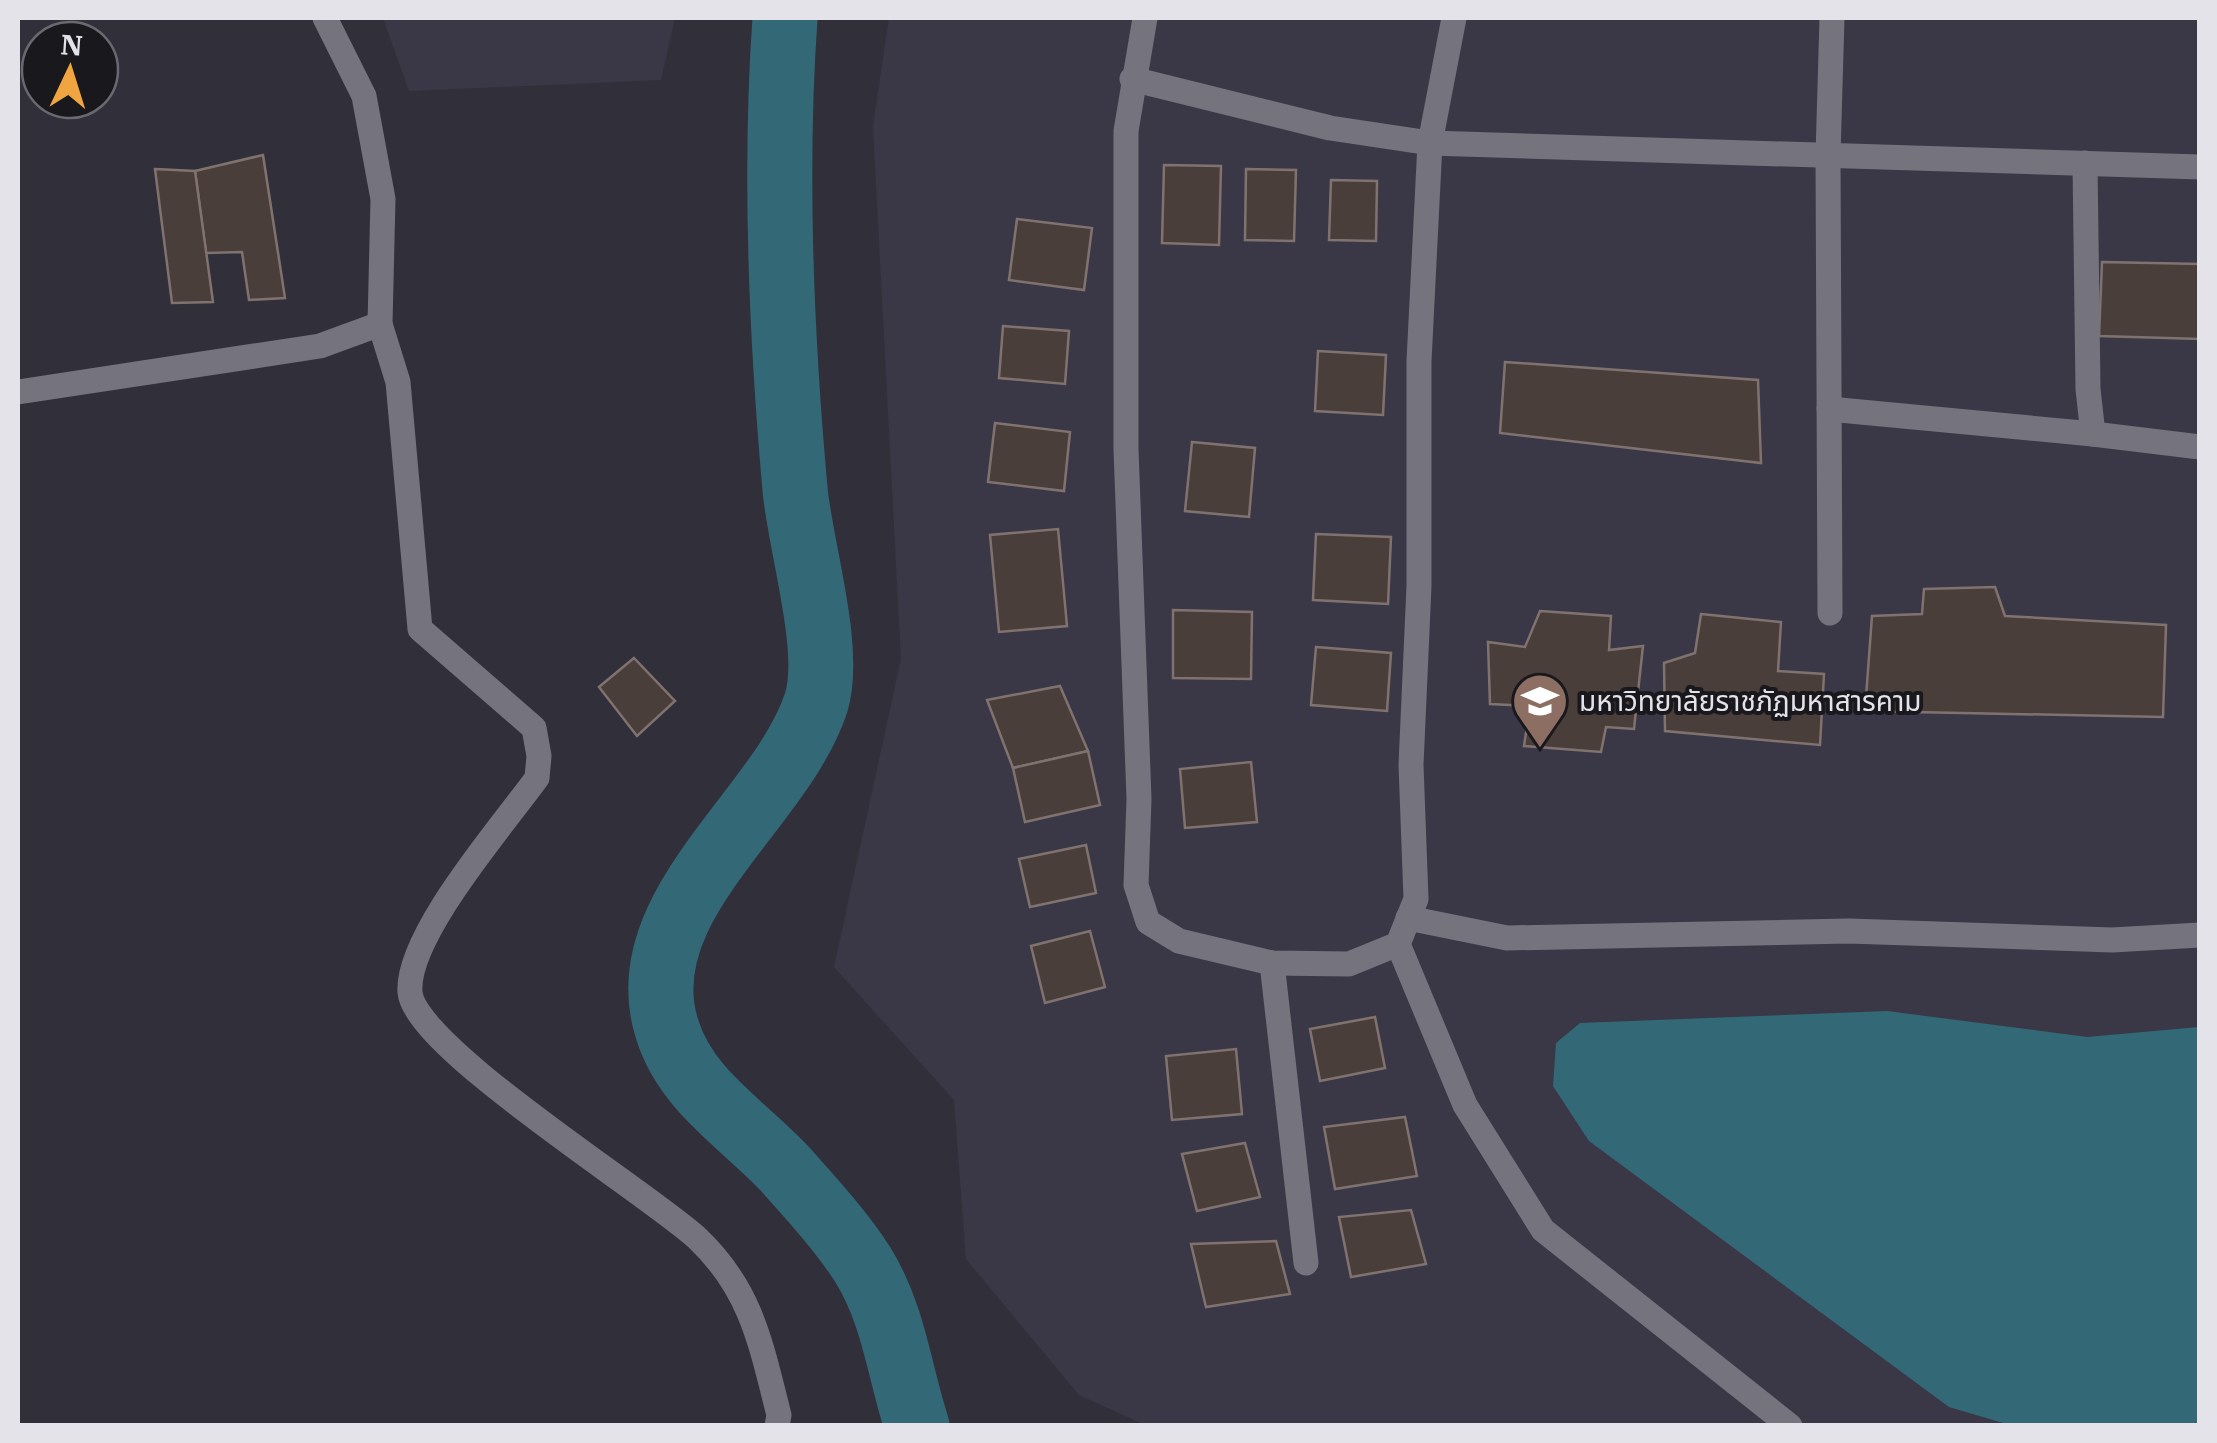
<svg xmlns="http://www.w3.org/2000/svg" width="2217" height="1443" font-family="'IBM Plex Serif','Noto Sans Thai',serif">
	<rect width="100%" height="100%" fill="#31303a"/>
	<g fill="#3a3847">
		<path d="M 383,18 L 675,18 L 661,80 L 409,91 Z"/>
		<path d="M 889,18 L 2199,18 L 2199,1425 L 1145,1425 L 1079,1395 L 966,1259 L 954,1100 L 834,967 L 901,659 L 873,126 Z"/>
	</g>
	<path fill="#336977" d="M 1887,1011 L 2087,1037 L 2199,1027 L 2199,1425 L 2010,1425 L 1949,1407 L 1589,1141 L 1553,1086 L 1556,1043 L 1580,1023 Z"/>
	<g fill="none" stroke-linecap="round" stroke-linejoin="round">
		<path stroke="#336977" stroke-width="65" d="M 785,18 C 774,174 781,333 795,489 C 800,546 833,650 816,703 C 781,810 628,906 667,1029 C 686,1091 743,1124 785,1169 C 811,1198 842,1232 863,1265 C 894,1315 899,1371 917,1426"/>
	</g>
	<g fill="#4a3e3a" stroke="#80736f" stroke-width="2.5">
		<path d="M 263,155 L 285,298 L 249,300 L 242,252 L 206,253 L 195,171 Z"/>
		<path d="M 1164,165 L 1221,166 L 1219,245 L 1162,243 Z"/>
		<path d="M 155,169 L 195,171 L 213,302 L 172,303 Z"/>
		<path d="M 1246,169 L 1296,170 L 1294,241 L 1245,240 Z"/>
		<path d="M 1331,180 L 1377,181 L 1376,241 L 1329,240 Z"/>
		<path d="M 1017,219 L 1092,228 L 1084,290 L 1009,280 Z"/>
		<path d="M 2102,262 L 2200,264 L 2200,339 L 2099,336 Z"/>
		<path d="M 1003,326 L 1069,331 L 1065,384 L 999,378 Z"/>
		<path d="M 1318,351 L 1386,355 L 1383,415 L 1315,411 Z"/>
		<path d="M 1505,362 L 1758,380 L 1761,463 L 1500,433 Z"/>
		<path d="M 995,423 L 1070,432 L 1064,491 L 988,482 Z"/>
		<path d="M 1192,442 L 1255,448 L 1249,517 L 1185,511 Z"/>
		<path d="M 1058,529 L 1067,626 L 999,632 L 990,535 Z"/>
		<path d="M 1316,534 L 1391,537 L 1388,604 L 1313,600 Z"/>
		<path d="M 1995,587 L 2005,616 L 2166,625 L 2163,717 L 1865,711 L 1872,616 L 1922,614 L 1924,589 Z"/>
		<path d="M 1173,610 L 1252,612 L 1251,679 L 1173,678 Z"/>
		<path d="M 1540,611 L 1611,616 L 1609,650 L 1643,646 L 1634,729 L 1606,727 L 1601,752 L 1524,746 L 1530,706 L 1490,704 L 1488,642 L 1525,647 Z"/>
		<path d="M 1701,614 L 1781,622 L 1778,671 L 1824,674 L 1820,745 L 1665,731 L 1664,663 L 1695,653 Z"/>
		<path d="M 1316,647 L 1391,653 L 1387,711 L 1311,705 Z"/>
		<path d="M 634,658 L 675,701 L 637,736 L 599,687 Z"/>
		<path d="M 1060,686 L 1088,751 L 1013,768 L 987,700 Z"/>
		<path d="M 1088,751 L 1100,805 L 1025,822 L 1013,768 Z"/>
		<path d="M 1251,762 L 1257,822 L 1185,828 L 1180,769 Z"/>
		<path d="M 1086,845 L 1096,893 L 1030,907 L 1019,859 Z"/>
		<path d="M 1090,931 L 1105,987 L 1045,1003 L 1031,946 Z"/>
		<path d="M 1375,1017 L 1385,1068 L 1320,1081 L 1310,1029 Z"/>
		<path d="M 1236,1049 L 1242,1114 L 1172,1120 L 1166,1056 Z"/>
		<path d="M 1405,1117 L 1417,1176 L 1335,1189 L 1324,1127 Z"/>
		<path d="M 1245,1143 L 1260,1197 L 1197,1211 L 1182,1154 Z"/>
		<path d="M 1411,1210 L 1426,1264 L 1351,1277 L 1339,1217 Z"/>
		<path d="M 1276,1241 L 1290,1294 L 1206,1307 L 1191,1244 Z"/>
	</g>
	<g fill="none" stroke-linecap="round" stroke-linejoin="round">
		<g stroke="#75737e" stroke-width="25">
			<path d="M 325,18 L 364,96 L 383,199 L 380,324 L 398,382 L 420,629 L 534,728 L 539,756 L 537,778 C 503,825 406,936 410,992 C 414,1047 648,1193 697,1238 C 752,1290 761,1345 779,1415 L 777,1426"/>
			<path d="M 1145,18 L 1126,131 L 1126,449 L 1139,799 L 1136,885 L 1148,922 L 1179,941 L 1272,963 L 1349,964 L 1398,944 L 1416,899 L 1411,765 L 1419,586 L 1419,361 L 1430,143 L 1454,18"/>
			<path d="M 1132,79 L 1330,128 L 1430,143 L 2200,167"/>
			<path d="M 18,392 L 320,346 L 380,324"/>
			<path d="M 1829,409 L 2093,434 L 2088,389 L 2085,163"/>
			<path d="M 2093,434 L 2200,447"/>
			<path d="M 1830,613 L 1828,155 L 1832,18"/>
			<path d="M 1408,918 L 1507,938 L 1849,931 L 2112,940 L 2200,935"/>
			<path d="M 1398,944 L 1465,1105 L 1543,1230 L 1790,1426"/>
			<path d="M 1272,963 L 1306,1263"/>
		</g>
	</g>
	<defs>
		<g id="university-pin" transform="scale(2.875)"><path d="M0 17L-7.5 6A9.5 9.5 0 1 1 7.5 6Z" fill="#8d6e63" stroke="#19181d"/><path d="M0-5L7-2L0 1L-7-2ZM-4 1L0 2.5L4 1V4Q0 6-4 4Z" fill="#fff"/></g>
	</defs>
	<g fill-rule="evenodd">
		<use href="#university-pin" x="1540" y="701"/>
	</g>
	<g text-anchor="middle" stroke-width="8" stroke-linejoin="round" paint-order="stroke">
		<g font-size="28" fill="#e4e3ea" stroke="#19181d" text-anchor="start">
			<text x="1579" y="711">มหาวิทยาลัยราชภัฏมหาสารคาม</text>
		</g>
	</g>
	<rect width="2217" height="1443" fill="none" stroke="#e4e3ea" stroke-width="40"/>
	<g transform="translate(70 70) rotate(4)"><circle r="48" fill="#19181d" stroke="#6a696f" stroke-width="2.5"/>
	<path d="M0-8L18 38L0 25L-18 38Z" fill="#f1a540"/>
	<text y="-15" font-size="28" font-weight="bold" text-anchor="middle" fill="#e4e3ea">N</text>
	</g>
</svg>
